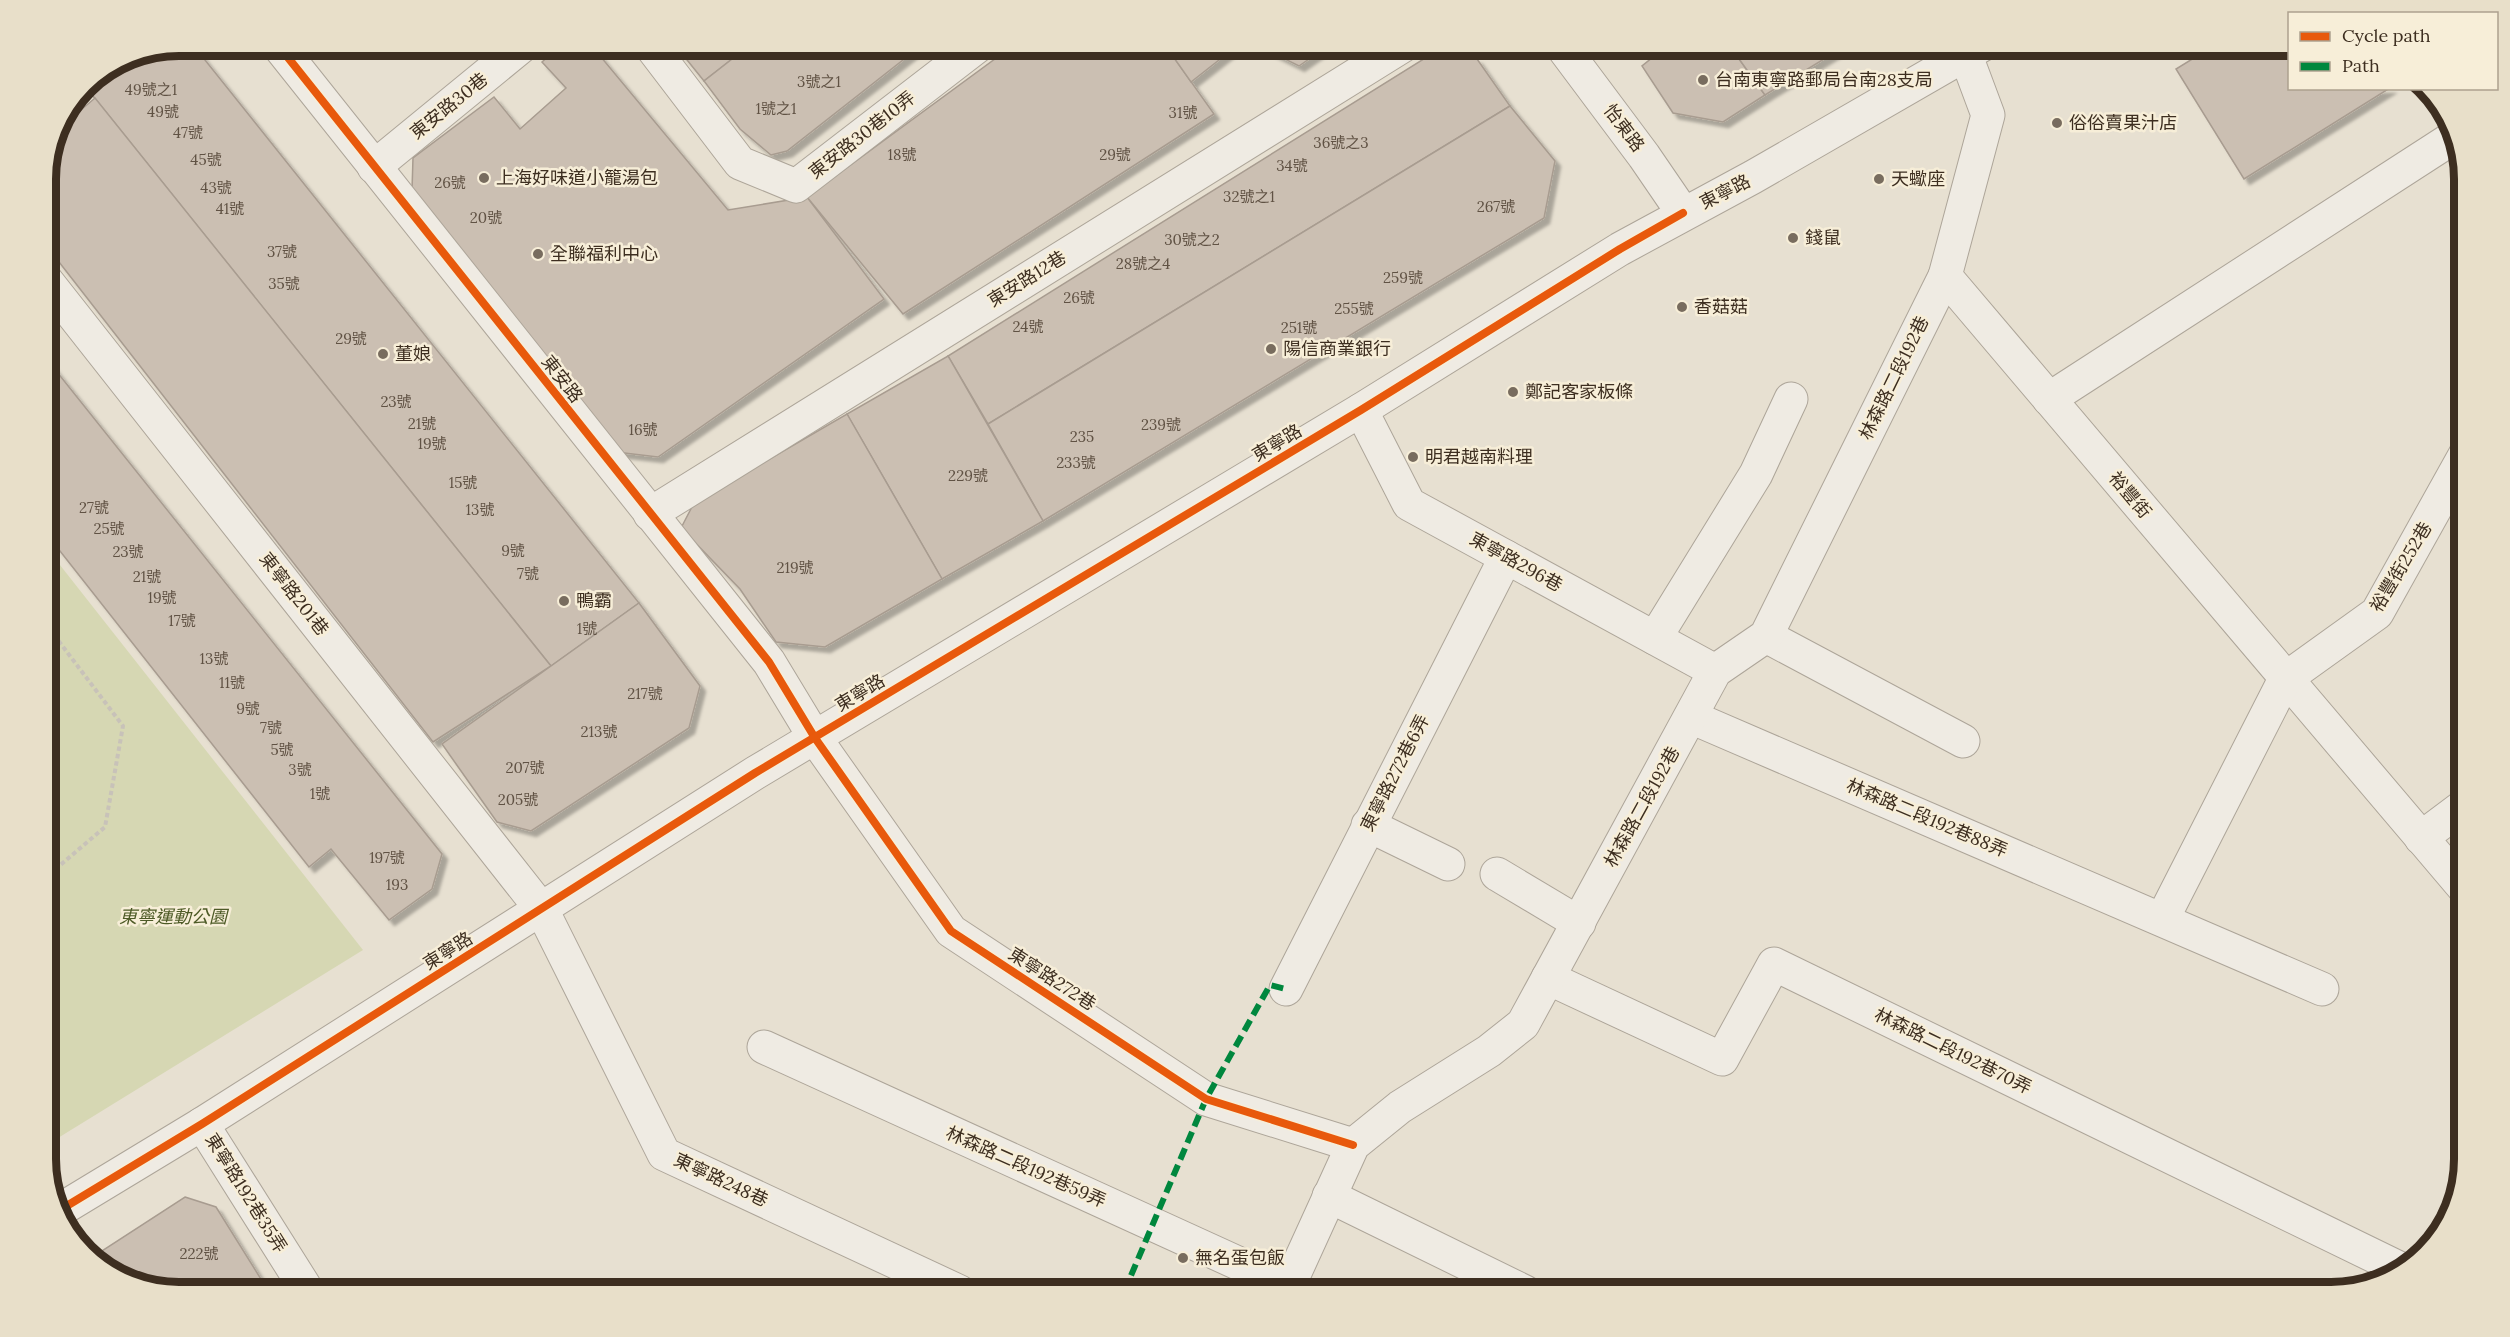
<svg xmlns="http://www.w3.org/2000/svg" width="2510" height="1337" font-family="Lora,'Noto Sans TC',serif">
	<defs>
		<filter id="shadow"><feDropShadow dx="5.5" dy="5.5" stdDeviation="1.5" flood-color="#0004"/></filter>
	</defs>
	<rect width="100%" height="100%" fill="#e7e0d1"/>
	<path fill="#d6d7b3" d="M 45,546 L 363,950 L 45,1146 Z"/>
	<g fill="#cbbfb2" stroke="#a89c90" stroke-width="1.5" filter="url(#shadow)">
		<path d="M 178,45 L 193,45 L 639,603 L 551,666 L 89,91 L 130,54 Z"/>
		<path d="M 561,45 L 591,45 L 728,210 L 807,197 L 884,299 L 658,457 L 616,452 L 412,190 L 413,158 L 494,97 L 520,129 L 566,88 L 542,62 Z"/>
		<path d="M 675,45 L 750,45 L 704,81 Z"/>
		<path d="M 750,45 L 922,45 L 787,151 L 771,155 L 740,129 L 704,81 Z"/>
		<path d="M 1014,45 L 1165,45 L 1214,114 L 903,314 L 807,197 Z"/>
		<path d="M 1165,45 L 1238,45 L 1191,82 Z"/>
		<path d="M 1257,45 L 1329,45 L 1299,66 Z"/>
		<path d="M 1668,45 L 1729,45 L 1765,95 L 1723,122 L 1673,113 L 1642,66 Z"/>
		<path d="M 1729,45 L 1847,45 L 1765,95 Z"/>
		<path d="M 2215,45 L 2290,45 L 2290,88 L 2390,88 L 2244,179 L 2176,69 Z"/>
		<path d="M 1438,50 L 1477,59 L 1510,106 L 988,424 L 948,356 Z"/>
		<path d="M 95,98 L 551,666 L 433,742 L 45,244 L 45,170 L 54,133 Z"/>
		<path d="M 1510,106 L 1555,161 L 1544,218 L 1043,521 L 988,424 Z"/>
		<path d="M 948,356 L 1043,521 L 942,579 L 847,414 Z"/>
		<path d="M 45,357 L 442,854 L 432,889 L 389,920 L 331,849 L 309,867 L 45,532 Z"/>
		<path d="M 847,414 L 942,579 L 825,647 L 776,642 L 740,589 L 681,528 L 694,503 Z"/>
		<path d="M 639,603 L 700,686 L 689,728 L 531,831 L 497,822 L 442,744 Z"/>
		<path d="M 185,1197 L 216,1207 L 269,1292 L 178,1292 L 119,1278 L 94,1256 Z"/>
	</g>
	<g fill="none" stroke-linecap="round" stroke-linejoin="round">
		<g stroke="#ada599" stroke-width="35">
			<g id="minor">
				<path d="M 278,45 L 769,662 L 815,738 L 951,931 L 1206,1099 L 1353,1145"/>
				<path d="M 650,45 L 740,163 L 796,186 L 979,45"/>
				<path d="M 1561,45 L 1644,156 L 1683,213"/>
				<path d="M 1966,56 L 1988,115 L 1945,276 L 2465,889"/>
				<path d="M 374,167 L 523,45"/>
				<path d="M 45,279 L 542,910 L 664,1154 L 960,1292"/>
				<path d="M 2049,399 L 2454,137"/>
				<path d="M 1361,410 L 1409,504 L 1715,671"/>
				<path d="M 650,514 L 1404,45"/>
				<path d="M 1766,636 L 1963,741"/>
				<path d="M 1655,638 L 1756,474 L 1791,399"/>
				<path d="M 1691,717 L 2322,989"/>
				<path d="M 1368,825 L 1448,864"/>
				<path d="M 2421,838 L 2465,805"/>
				<path d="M 1497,874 L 1579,923"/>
				<path d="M 2163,918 L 2285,679 L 2377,613 L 2465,455"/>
				<path d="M 1548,978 L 1722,1059 L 1774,964 L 2403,1270"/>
				<path d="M 1286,989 L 1506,557"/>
				<path d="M 764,1047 L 1288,1286"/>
				<path d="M 202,1124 L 308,1292"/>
				<path d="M 1329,1196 L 1525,1292"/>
				<path d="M 60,1210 L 202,1124 L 755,773 L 1361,410 L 1620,249 L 1753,177 L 1982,45"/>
				<path d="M 1286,1292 L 1353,1145 L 1400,1107 L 1489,1051 L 1523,1024 L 1715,671 L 1766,636 L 1945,276"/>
			</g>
		</g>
		<path stroke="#c8c2b9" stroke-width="4" stroke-dasharray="4.5 3" stroke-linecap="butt" d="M 45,623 L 123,726 L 105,827 L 45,878"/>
		<use href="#minor" stroke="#efebe3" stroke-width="33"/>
		<path stroke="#00873e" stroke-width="6" stroke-dasharray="12 6" stroke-linecap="butt" d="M 1124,1292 L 1206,1099 L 1270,985 L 1286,989"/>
		<g stroke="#f7eed8" stroke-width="11">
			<g id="cycleway">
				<path d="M 278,45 L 769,662 L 815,738 L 951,931 L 1206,1099 L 1353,1145"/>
				<path d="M 60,1210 L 202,1124 L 755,773 L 1361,410 L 1620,249 L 1683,213"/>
			</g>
		</g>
		<use href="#cycleway" stroke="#e8590c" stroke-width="8"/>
	</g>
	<g fill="#786c5e" stroke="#f7eed8" stroke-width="2">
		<circle cx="1703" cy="80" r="6"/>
		<circle cx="2057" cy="123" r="6"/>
		<circle cx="484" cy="178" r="6"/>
		<circle cx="1879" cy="179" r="6"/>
		<circle cx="1793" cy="238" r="6"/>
		<circle cx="538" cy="254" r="6"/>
		<circle cx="1682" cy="307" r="6"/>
		<circle cx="1271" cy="349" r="6"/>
		<circle cx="383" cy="354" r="6"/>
		<circle cx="1513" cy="392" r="6"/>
		<circle cx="1413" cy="457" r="6"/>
		<circle cx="564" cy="601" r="6"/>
		<circle cx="1183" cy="1258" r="6"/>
	</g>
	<g text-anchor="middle" stroke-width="5" stroke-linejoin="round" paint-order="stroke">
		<g font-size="15" fill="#605244">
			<text x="819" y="87">3號之1</text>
			<text x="151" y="95">49號之1</text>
			<text x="776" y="114">1號之1</text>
			<text x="163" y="117">49號</text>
			<text x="1183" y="118">31號</text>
			<text x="188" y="138">47號</text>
			<text x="1341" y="148">36號之3</text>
			<text x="902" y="160">18號</text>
			<text x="1115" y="160">29號</text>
			<text x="206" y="165">45號</text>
			<text x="1292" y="171">34號</text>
			<text x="450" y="188">26號</text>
			<text x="216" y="193">43號</text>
			<text x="1249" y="202">32號之1</text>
			<text x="1496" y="212">267號</text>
			<text x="230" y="214">41號</text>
			<text x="486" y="223">20號</text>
			<text x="1192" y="245">30號之2</text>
			<text x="282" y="257">37號</text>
			<text x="1143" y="269">28號之4</text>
			<text x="1403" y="283">259號</text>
			<text x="284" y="289">35號</text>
			<text x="1079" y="303">26號</text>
			<text x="1354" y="314">255號</text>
			<text x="1028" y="332">24號</text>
			<text x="1299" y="333">251號</text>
			<text x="351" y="344">29號</text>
			<text x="396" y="407">23號</text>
			<text x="422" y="429">21號</text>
			<text x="1161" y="430">239號</text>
			<text x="643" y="435">16號</text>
			<text x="1082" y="442">235</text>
			<text x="432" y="449">19號</text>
			<text x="1076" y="468">233號</text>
			<text x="968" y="481">229號</text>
			<text x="463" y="488">15號</text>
			<text x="94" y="513">27號</text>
			<text x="480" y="515">13號</text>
			<text x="109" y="534">25號</text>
			<text x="513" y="556">9號</text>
			<text x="128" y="557">23號</text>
			<text x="795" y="573">219號</text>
			<text x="528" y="579">7號</text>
			<text x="147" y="582">21號</text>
			<text x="162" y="603">19號</text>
			<text x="182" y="626">17號</text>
			<text x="587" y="634">1號</text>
			<text x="214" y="664">13號</text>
			<text x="232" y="688">11號</text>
			<text x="645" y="699">217號</text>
			<text x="248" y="714">9號</text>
			<text x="271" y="733">7號</text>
			<text x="599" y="737">213號</text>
			<text x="282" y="755">5號</text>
			<text x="525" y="773">207號</text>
			<text x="300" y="775">3號</text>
			<text x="320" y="799">1號</text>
			<text x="518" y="805">205號</text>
			<text x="387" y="863">197號</text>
			<text x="397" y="890">193</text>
			<text x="199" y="1259">222號</text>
		</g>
		<g font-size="18" fill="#3d2e20" stroke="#f7eed8" text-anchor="start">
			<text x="1715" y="86">台南東寧路郵局台南28支局</text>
			<text x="2069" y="129">俗俗賣果汁店</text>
			<text x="496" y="184">上海好味道小籠湯包</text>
			<text x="1891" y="185">天蠍座</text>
			<text x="1805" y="244">錢鼠</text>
			<text x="550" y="260">全聯福利中心</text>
			<text x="1694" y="313">香菇菇</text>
			<text x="1283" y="355">陽信商業銀行</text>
			<text x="395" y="360">董娘</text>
			<text x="1525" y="398">鄭記客家板條</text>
			<text x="1425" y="463">明君越南料理</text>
			<text x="576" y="607">鴨霸</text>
			<text x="1195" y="1264">無名蛋包飯</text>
		</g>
		<g font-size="18" fill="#3d2e20" stroke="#f7eed8">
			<text transform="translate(449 106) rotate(-39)" y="6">東安路30巷</text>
			<text transform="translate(1624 128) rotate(53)" y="6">怡東路</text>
			<text transform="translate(862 135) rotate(-38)" y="6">東安路30巷10弄</text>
			<text transform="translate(1725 192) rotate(-27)" y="6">東寧路</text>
			<text transform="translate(1027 279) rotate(-32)" y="6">東安路12巷</text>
			<text transform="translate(1894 378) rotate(-64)" y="6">林森路二段192巷</text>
			<text transform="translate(562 379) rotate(52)" y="6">東安路</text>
			<text transform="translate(1277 443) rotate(-31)" y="6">東寧路</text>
			<text transform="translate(2130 495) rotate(50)" y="6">裕豐街</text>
			<text transform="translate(1516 562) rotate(29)" y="6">東寧路296巷</text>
			<text transform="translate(2401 567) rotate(-59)" y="6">裕豐街252巷</text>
			<text transform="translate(294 594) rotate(52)" y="6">東寧路201巷</text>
			<text transform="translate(860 693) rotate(-31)" y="6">東寧路</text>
			<text transform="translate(1395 773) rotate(-63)" y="6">東寧路272巷6弄</text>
			<text transform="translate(1642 807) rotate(-61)" y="6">林森路二段192巷</text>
			<text transform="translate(1927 818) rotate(23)" y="6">林森路二段192巷88弄</text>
			<text transform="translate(448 951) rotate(-32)" y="6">東寧路</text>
			<text transform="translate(1052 979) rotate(33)" y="6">東寧路272巷</text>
			<text transform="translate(1953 1051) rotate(26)" y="6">林森路二段192巷70弄</text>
			<text transform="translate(1026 1167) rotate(24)" y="6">林森路二段192巷59弄</text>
			<text transform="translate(721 1180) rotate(25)" y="6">東寧路248巷</text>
			<text transform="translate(246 1193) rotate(58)" y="6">東寧路192巷35弄</text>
		</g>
		<g font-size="18" font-style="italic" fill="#4d5a26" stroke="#f7eed8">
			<text x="173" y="923">東寧運動公園</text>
		</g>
	</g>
	<path d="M0 0H2510V1337H0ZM179 56H2331A123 123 0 0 1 2454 179V1159A123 123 0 0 1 2331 1282H179A123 123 0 0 1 56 1159V179A123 123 0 0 1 179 56Z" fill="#e8dfc9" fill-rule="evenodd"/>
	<path fill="none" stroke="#3d2e20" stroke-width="8" d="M179 56H2331A123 123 0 0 1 2454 179V1159A123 123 0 0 1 2331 1282H179A123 123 0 0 1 56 1159V179A123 123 0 0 1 179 56Z"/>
	<rect x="2288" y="12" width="210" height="78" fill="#f7eed8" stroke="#ada18e" stroke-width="1.5"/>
	<rect x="2300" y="32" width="30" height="9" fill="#e8590c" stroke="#ada18e" stroke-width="1.5"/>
	<text x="2342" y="42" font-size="18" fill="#3d2e20">Cycle path</text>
	<rect x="2300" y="62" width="30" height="9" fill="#00873e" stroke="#ada18e" stroke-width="1.5"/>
	<text x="2342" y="72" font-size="18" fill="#3d2e20">Path</text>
</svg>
